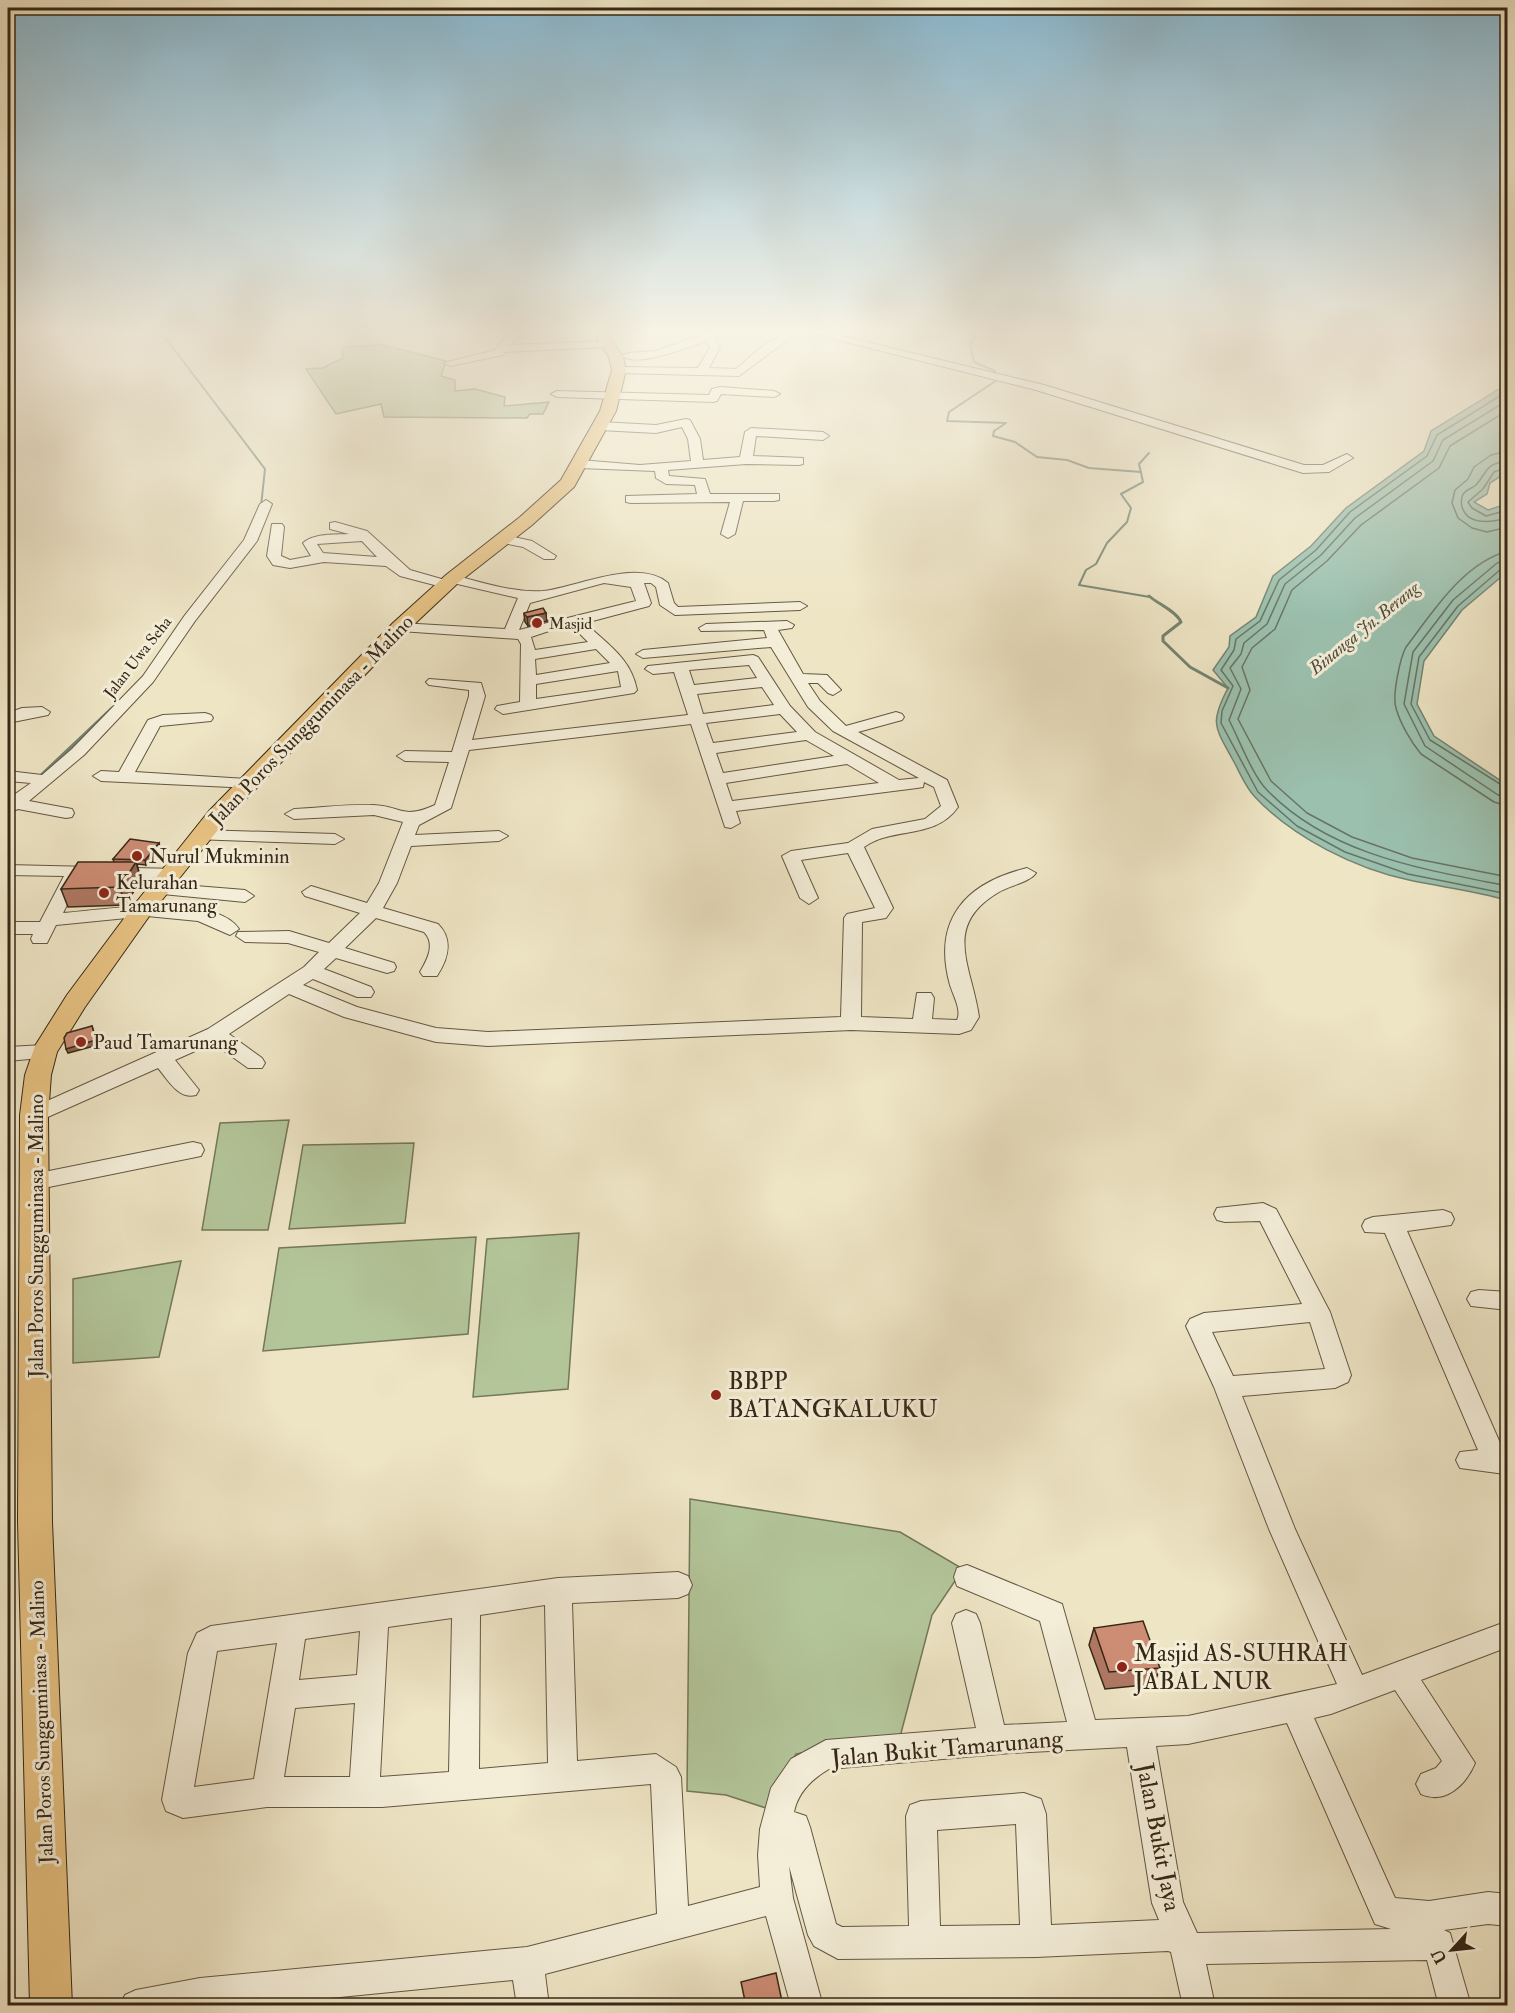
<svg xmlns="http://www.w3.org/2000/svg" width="1515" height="2013" font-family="'IM FELL Double Pica',serif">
	<rect width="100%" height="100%" fill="#eee5c5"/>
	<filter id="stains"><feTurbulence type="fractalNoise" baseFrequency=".00333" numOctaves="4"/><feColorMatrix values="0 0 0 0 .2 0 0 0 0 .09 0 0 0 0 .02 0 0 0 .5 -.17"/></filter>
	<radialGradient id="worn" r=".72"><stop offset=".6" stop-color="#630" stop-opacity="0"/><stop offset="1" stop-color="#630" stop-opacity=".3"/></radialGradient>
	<g fill="#b3c69a" stroke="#747758" stroke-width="1.5">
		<path d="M 383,345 L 446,361 L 441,376 L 455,380 L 455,391 L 475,389 L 505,397 L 504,406 L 549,402 L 543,414 L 530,414 L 527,418 L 384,417 L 381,404 L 336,414 L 306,369 L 323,368 L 343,358 L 342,347 Z"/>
		<path d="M 289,1120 L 268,1230 L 202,1230 L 220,1123 Z"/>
		<path d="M 414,1143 L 405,1223 L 289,1229 L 303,1145 Z"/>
		<path d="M 579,1233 L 568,1389 L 473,1397 L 487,1239 Z"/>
		<path d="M 476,1237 L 468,1334 L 263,1351 L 279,1248 Z"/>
		<path d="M 181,1261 L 159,1357 L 73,1363 L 73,1279 Z"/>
		<path d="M 690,1499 L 900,1532 L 963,1569 L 932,1615 L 900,1737 L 796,1754 L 766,1808 L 726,1795 L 687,1791 Z"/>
	</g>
	<path fill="#9bc0ae" stroke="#738371" stroke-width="1.5" d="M 1507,384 L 1507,472 L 1490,483 L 1487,494 L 1474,502 L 1488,510 L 1507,504 L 1507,572 L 1462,610 L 1424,661 L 1417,704 L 1434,736 L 1507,785 L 1507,900 C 1475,891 1442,887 1409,880 C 1356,869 1292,837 1255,797 C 1246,788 1240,773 1234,762 C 1215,727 1209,724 1228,688 L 1213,670 L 1229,647 L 1230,636 L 1256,617 L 1273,576 L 1311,546 L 1346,508 L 1424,451 L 1431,431 Z"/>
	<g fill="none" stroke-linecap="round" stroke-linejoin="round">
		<g stroke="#687462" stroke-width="1.5">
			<path d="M 1508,391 L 1437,435 L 1427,456 L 1350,512 L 1316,550 L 1279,580 L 1260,621 L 1236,639 L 1234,650 L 1221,670 L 1233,686 L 1222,711 L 1221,723 L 1258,792 L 1297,826 L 1345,852 L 1408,874 L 1508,894"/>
			<path d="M 1508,400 L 1443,440 L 1433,461 L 1355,518 L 1321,555 L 1285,584 L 1267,624 L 1244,643 L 1241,654 L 1230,668 L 1241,689 L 1229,720 C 1239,739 1252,774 1266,789 C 1329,855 1422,869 1508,886"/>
			<path d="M 1508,410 L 1450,446 L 1439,468 L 1361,525 L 1327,561 L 1292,590 L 1275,629 L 1252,648 L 1242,667 L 1250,690 L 1238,719 L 1271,781 L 1307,813 L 1352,837 L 1412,858 L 1508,877"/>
			<path d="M 1508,451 L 1491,455 L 1474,467 L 1468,479 L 1455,490 L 1452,503 L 1458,518 L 1472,528 L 1487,532 L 1508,527"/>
			<path d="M 1508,460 C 1483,466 1490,469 1476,485 C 1473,488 1467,489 1464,493 C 1461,496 1461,503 1462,507 C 1468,526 1493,522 1508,518"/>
			<path d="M 1508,467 L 1494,472 L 1483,489 L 1468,502 L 1472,508 L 1486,516 L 1508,510"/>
			<path d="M 1508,551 C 1463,563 1433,612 1406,647 C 1400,658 1392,696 1396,708 C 1400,723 1411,742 1421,754 L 1494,802 L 1508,806"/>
			<path d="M 1508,560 L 1497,563 L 1453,600 L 1413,652 L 1404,704 L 1425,746 L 1498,795 L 1508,797"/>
			<path d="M 1508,568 L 1501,569 L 1458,606 L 1419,657 L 1411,704 L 1430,740 L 1508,789"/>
		</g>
		<g stroke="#738371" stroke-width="2">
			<path d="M 161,332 L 265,469 L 261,506"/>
			<path d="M 966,332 L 976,337 L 970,344 L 974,362 L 995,371"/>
			<path d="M 997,380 L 949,412 L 947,421 L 1006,423 L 994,431 L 993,436 L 1015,442 L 1037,457 L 1067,460 L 1089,468 L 1141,472"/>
			<path d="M 1149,453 L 1139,464 L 1143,482 L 1121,494 L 1131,508 L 1127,522 L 1107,543 L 1096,564 L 1086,570 L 1079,585 L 1150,597"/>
		</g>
		<g stroke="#738371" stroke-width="3">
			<path d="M 1149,596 C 1158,604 1176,611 1181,622 L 1163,636 L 1163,641 L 1190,667 L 1228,688"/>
			<path d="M 39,777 L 112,708"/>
		</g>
		<g stroke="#645742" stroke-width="2">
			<g id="minor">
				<path d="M 510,332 L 521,332 L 511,345 L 609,341 L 614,344 L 609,347 L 505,352 L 503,355 L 450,366 L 444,363 L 495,350 Z"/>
				<path d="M 709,332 L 725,332 L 714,338 L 720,347 L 709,368 L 736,369 C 754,354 774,332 798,332 L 739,376 L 619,373 L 613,370 L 619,367 L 698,368 L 710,347 L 706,341 C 688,347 638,368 622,356 L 628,353 L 656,351 Z"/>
				<path d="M 806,332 L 825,332 L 1044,385 L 1304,465 L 1323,465 L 1347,454 L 1353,458 L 1329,472 L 1303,473 L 1036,390 Z"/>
				<path d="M 720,387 L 774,391 L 780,394 L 774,397 L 721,394 L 717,401 L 713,402 L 557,397 L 551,394 L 557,391 L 709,395 L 712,389 Z"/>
				<path d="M 686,419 L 690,420 L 700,439 L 703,460 L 740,457 L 745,432 L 751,428 L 823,432 L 829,436 L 823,440 L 756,436 L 753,456 L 803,458 L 803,464 L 799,465 L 746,464 L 668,470 L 669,476 L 705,479 L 710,494 L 779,494 L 779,500 L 774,501 L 743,501 L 735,534 L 728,538 L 721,534 L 730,502 L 631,503 L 626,502 L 626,496 L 697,494 L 695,485 L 666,484 L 656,478 L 655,471 L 580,468 L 574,464 L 580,460 L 640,465 L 691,461 L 688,439 L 682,427 L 656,433 L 600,430 L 594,426 L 600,422 L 656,425 Z"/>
				<path d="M 266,500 L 272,504 L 257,541 L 195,621 L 153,682 L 84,755 L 29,801 L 72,809 L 74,813 L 72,817 L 66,818 L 18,809 L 8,813 L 8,799 L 31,783 L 8,781 L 8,771 L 42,775 L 72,749 L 143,676 L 185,615 L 244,540 L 260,504 Z"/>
				<path d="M 335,522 L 367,531 L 410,570 L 445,580 L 452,575 C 482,582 512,593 543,591 C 576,588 638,557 668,583 L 674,603 L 678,607 L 800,602 L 807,606 L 800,610 L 675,615 L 660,605 L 656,587 L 651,583 L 644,583 L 651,603 L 649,606 L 585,623 C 607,644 631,658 637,690 L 634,693 L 503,714 L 495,709 L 497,706 L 520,702 L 521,644 L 518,639 L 400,631 L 393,627 L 400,623 L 505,629 L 518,598 L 453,583 L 446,588 L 400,576 L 386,566 L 324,562 L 290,568 L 273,565 L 267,556 L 272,524 L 282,524 L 284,527 L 281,556 L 290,560 L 311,556 L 303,543 C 315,533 333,535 349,534 L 330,529 L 330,523 ZM 362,541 L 377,557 L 323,553 L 317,544 ZM 604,583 L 631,587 L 636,601 L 519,630 L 530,603 ZM 567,625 L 571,625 L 588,642 L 535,650 L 531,637 ZM 596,649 L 610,663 L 536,675 L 535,659 ZM 618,671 L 621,687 L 536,699 L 536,684 Z"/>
				<path d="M 504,535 L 532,541 L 556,556 L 554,559 L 544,559 L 523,547 L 499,542 L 497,539 Z"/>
				<path d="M 787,621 L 794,625 L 792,628 L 778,630 L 803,674 L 827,675 L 841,690 L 833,695 L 828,693 L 818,683 L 808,683 L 820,701 L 846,726 L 896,712 L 902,714 L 904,717 L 902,720 L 858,732 L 947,780 L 958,807 C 935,840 894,826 864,847 L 893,908 L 886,918 L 862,922 L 861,1017 L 913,1019 L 917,993 L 931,993 L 934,998 L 932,1019 L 957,1020 C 962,1010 953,995 950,985 C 932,920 965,883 1027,868 L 1036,873 C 1030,882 1009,886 999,892 C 941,926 972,966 979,1017 L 971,1030 L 959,1034 L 851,1030 L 488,1046 L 436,1042 L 344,1017 L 289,994 L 229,1034 L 262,1058 L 265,1063 L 262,1068 L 248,1068 L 213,1043 L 175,1060 L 199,1090 L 196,1095 C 179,1100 168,1080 158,1068 L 41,1120 L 34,1123 L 27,1120 L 24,1115 L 27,1110 L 208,1029 L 304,967 L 319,952 L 288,943 L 245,942 L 236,936 L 238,932 L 289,931 L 329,943 L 360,913 L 305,896 L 302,892 L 311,886 L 367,903 L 379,883 L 403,822 L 374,815 L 294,819 L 285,814 L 294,809 C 320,808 347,804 373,805 C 402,806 402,820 435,805 L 449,762 L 405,761 L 397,756 L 405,751 L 452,752 L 469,696 L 469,690 L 429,685 L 426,682 L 429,679 L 481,683 L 485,696 L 472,740 L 688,715 L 674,672 L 653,674 L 645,669 L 648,666 L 753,655 L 758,657 L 790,706 L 815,732 L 899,780 L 919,778 L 833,731 L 808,707 L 771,647 L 643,658 L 636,654 L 643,650 L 767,638 L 764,630 L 701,631 L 699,628 L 706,624 ZM 749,665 L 757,678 L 694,685 L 689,670 ZM 762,687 L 774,705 L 703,714 L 697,694 ZM 780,714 L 797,732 L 713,743 L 706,723 ZM 691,724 L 725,827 L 731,828 L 740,823 L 736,811 L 917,788 L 923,787 L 924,782 L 934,787 L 941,806 L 925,819 L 872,829 L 848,843 L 791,851 L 782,856 L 800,898 L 809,904 L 818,898 L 801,860 L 848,853 L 875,908 L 847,914 L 844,918 L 841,1017 L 488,1032 L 436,1028 L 357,1007 L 303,985 L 313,979 L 357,997 L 371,997 L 374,992 L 371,987 L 324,969 L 336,958 L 387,973 L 394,971 L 396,967 L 394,963 L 345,948 L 376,918 L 424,932 C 436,944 427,960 420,972 L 423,976 L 437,976 C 448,959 454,940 438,924 L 383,908 L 397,883 L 411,846 L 499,841 L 508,836 L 499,831 L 415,835 L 419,825 L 451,808 L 469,750 ZM 806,740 L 834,756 L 723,773 L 716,753 ZM 847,764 L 879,783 L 732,801 L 726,783 Z"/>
				<path d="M 42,707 L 50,712 L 48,715 L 8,723 L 8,713 L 22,708 Z"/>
				<path d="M 205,713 L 211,715 L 213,718 L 211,721 L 160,726 L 135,772 L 247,779 L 253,780 L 255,784 L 253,788 L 101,781 L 93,776 L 101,771 L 119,772 L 148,720 L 163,715 Z"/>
				<path d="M 200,830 L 335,834 L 344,839 L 335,844 L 194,839 L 191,835 L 194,831 Z"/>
				<path d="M 8,865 L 176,869 L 179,873 L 170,878 L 81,877 L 63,913 C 101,910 215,892 239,929 L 230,935 L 198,921 L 147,916 L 56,925 L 47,943 L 33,943 L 31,939 L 33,934 L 8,934 L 8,922 L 40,922 L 64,876 L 8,875 Z"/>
				<path d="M 158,883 L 245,890 L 254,896 L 245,902 L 152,893 L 149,889 L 152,885 Z"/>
				<path d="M 44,1045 L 51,1047 L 54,1052 L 51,1057 L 8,1061 L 8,1047 Z"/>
				<path d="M 193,1142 L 201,1144 L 204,1150 L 201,1156 L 34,1190 L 26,1188 L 23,1182 L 26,1176 L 34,1174 Z"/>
				<path d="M 1263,1203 L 1276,1209 L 1330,1312 L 1351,1375 L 1348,1382 L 1335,1388 L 1242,1396 L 1295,1529 L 1362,1675 L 1508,1621 L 1508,1647 L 1421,1680 L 1475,1763 C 1466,1785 1445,1805 1421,1794 L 1416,1784 L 1421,1774 L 1436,1768 L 1442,1761 L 1395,1690 L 1331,1714 L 1314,1718 L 1395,1898 L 1429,1901 L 1488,1892 L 1508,1894 L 1508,1926 L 1488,1924 L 1444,1930 L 1450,1933 L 1471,2006 L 1439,2006 L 1427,1960 L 1206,1964 L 1215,2006 L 1183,2006 L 1171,1952 L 1168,1951 L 1036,1957 L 838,1959 L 814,1946 L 808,1935 L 789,1866 L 793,1898 L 823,2006 L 791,2006 L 766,1916 L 545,1974 L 549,2006 L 517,2006 L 513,1980 L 249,2006 L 120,2006 L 125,1995 L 136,1990 L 200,1978 L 527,1947 L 657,1914 L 651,1784 L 382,1807 L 267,1807 L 183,1818 L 166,1811 L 162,1800 L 188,1653 L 197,1633 L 211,1626 L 558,1578 L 678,1572 L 688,1576 L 692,1585 L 688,1594 L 678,1598 L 572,1603 L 577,1761 L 656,1754 L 676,1767 L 681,1777 L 688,1906 L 760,1887 L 758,1855 L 760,1829 L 771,1788 L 791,1759 L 826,1740 L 976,1728 L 952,1623 L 956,1614 L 966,1610 L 976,1614 L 980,1623 L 1004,1725 L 1067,1722 L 1040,1621 L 957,1586 L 954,1577 L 957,1568 L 967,1565 L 1062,1604 L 1095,1720 L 1188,1716 L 1337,1684 L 1269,1529 L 1214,1387 L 1186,1326 L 1190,1319 L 1204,1313 L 1302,1304 L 1260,1221 L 1225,1222 L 1217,1220 L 1214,1214 L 1217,1208 ZM 1310,1322 L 1325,1369 L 1233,1376 L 1212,1332 ZM 545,1605 L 548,1763 L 479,1769 L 480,1615 ZM 452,1618 L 449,1772 L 380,1777 L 388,1627 ZM 360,1631 L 357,1675 L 299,1680 L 305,1639 ZM 277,1643 L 254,1779 L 194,1787 L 217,1651 ZM 355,1703 L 350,1777 L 284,1777 L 295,1708 ZM 1287,1723 L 1375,1924 L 1391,1929 L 1197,1933 L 1183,1902 L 1156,1746 L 1188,1744 ZM 1127,1747 L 1152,1903 L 1159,1920 L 1051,1925 L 1046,1814 L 1041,1799 L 1024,1793 L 921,1801 L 910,1805 L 906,1816 L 909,1926 L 842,1927 L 836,1924 L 810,1827 L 806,1816 L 794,1812 C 798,1792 812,1779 829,1769 L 1011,1753 ZM 1016,1824 L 1020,1925 L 940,1926 L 937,1830 Z"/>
				<path d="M 1443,1210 L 1451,1213 L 1454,1219 L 1451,1225 L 1407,1231 L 1504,1452 L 1508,1453 L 1508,1473 L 1505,1474 L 1460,1468 L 1456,1460 L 1460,1452 L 1478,1450 L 1385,1233 L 1365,1232 L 1362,1226 L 1365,1220 L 1373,1217 Z"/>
				<path d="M 1479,1290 L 1508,1292 L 1508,1310 L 1471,1306 L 1467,1299 L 1471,1292 Z"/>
			</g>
		</g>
		<g stroke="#362816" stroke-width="2">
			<path id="major" d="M 593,332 L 607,332 L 623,357 L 626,370 L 616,411 L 574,487 L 532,525 L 458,583 L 407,631 L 225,821 L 150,915 L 85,1007 L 57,1052 L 51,1075 L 48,1115 L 52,1522 L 72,2006 L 30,2006 L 18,1522 L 20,1115 L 25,1075 L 35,1046 L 67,995 L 134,905 L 209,811 L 393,623 L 446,575 L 520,517 L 561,480 L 600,411 L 612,370 L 609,357 Z"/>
		</g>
		<use href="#minor" fill="#f4eed9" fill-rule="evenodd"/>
		<use href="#major" fill="#e7c282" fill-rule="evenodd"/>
	</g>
	<g fill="#b07864" stroke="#362816" stroke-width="1.5">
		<path d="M 524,614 L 547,621 L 528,626 L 525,622 Z"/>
		<path d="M 160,847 L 146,865 L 137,864 L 141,880 L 125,905 L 68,907 L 61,889 L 114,862 L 113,859 Z"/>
		<path d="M 1094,1628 L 1160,1668 L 1154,1684 L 1105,1689 L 1089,1645 Z"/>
	</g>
	<g fill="#906251" stroke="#362816" stroke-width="1.5">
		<path d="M 546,613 L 547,621 L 528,626 L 527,617 Z"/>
		<path d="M 159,843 L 160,847 L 146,865 L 145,860 Z"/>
		<path d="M 136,862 L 141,880 L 125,905 L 120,887 Z"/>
		<path d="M 92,1026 L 98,1045 L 68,1053 L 66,1049 Z"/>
	</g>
	<g fill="#cd8c74" stroke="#362816" stroke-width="1.5">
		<path d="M 543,608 L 546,613 L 527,617 L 524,614 L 524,613 Z"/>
		<path d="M 130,839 L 159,843 L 145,860 L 113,859 Z"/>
		<path d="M 78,862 L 136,862 L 120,887 L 61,889 Z"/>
		<path d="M 92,1026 L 96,1040 L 66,1049 L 64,1038 L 67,1033 Z"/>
		<path d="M 1143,1621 L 1160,1668 L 1109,1672 L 1094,1628 Z"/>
		<path d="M 776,1973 L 783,2006 L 746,2006 L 741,1982 Z"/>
	</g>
	<linearGradient id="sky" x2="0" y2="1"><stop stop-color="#89b9d1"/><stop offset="0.54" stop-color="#f7f3e5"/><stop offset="1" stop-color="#f7f3e5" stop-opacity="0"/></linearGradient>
	<rect width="1515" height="614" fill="url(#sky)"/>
	<g fill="#8f2418" stroke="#f4eed9" stroke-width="2">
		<circle cx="537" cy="623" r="6"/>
		<circle cx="137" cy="856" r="6"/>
		<circle cx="104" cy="893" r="6"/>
		<circle cx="81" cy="1042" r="6"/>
		<circle cx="716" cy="1395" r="6"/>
		<circle cx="1122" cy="1667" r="6"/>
	</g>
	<g text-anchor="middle" stroke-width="6" stroke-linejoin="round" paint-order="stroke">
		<g font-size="16" fill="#362816" stroke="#f4eed9" text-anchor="start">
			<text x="549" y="629">Masjid</text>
		</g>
		<g font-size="16" fill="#362816" stroke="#f4eed9">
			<text transform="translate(137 657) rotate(-52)" y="6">Jalan Uwa Seha</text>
		</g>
		<g font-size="18" font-style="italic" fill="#4f4e3c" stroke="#f4eed9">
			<text transform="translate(1364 628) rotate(-39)" y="6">Binanga Jn. Berang</text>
		</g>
		<g font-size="20" fill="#362816" stroke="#f4eed9">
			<text transform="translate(311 720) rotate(-46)" y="7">Jalan Poros Sungguminasa - Malino</text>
			<text transform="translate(36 1236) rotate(-90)" y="7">Jalan Poros Sungguminasa - Malino</text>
			<text transform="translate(41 1722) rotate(-92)" y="7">Jalan Poros Sungguminasa - Malino</text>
		</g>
		<g font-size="20" fill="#362816" stroke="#f4eed9" text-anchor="start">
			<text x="149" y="863">Nurul Mukminin</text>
			<text x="116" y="889">Kelurahan<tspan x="116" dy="23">Tamarunang</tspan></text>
			<text x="93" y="1049">Paud Tamarunang</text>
		</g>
		<g font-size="24" fill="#362816" stroke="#f4eed9" text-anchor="start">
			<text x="728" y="1389">BBPP<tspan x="728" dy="28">BATANGKALUKU</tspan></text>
			<text x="1134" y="1661">Masjid AS-SUHRAH<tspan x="1134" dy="28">JABAL NUR</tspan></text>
		</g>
		<g font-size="24" fill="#362816" stroke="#f4eed9">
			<text transform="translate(947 1748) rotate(-5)" y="8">Jalan Bukit Tamarunang</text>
			<text transform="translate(1159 1837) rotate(79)" y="8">Jalan Bukit Jaya</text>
		</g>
	</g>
	<rect width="1515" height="2013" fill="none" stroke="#eee5c5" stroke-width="30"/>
	<rect x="9" y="9" width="1497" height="1995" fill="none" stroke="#362816" stroke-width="3"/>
	<rect x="15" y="15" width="1485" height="1983" fill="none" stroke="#362816" stroke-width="1.5"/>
	<g transform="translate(1452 1950) rotate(243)" stroke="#f4eed9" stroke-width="4.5" paint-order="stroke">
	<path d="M0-4.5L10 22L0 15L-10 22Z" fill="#362816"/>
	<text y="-9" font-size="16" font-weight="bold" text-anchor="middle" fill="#362816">U</text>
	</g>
	<rect width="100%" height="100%" filter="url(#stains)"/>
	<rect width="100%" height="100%" fill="url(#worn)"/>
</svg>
